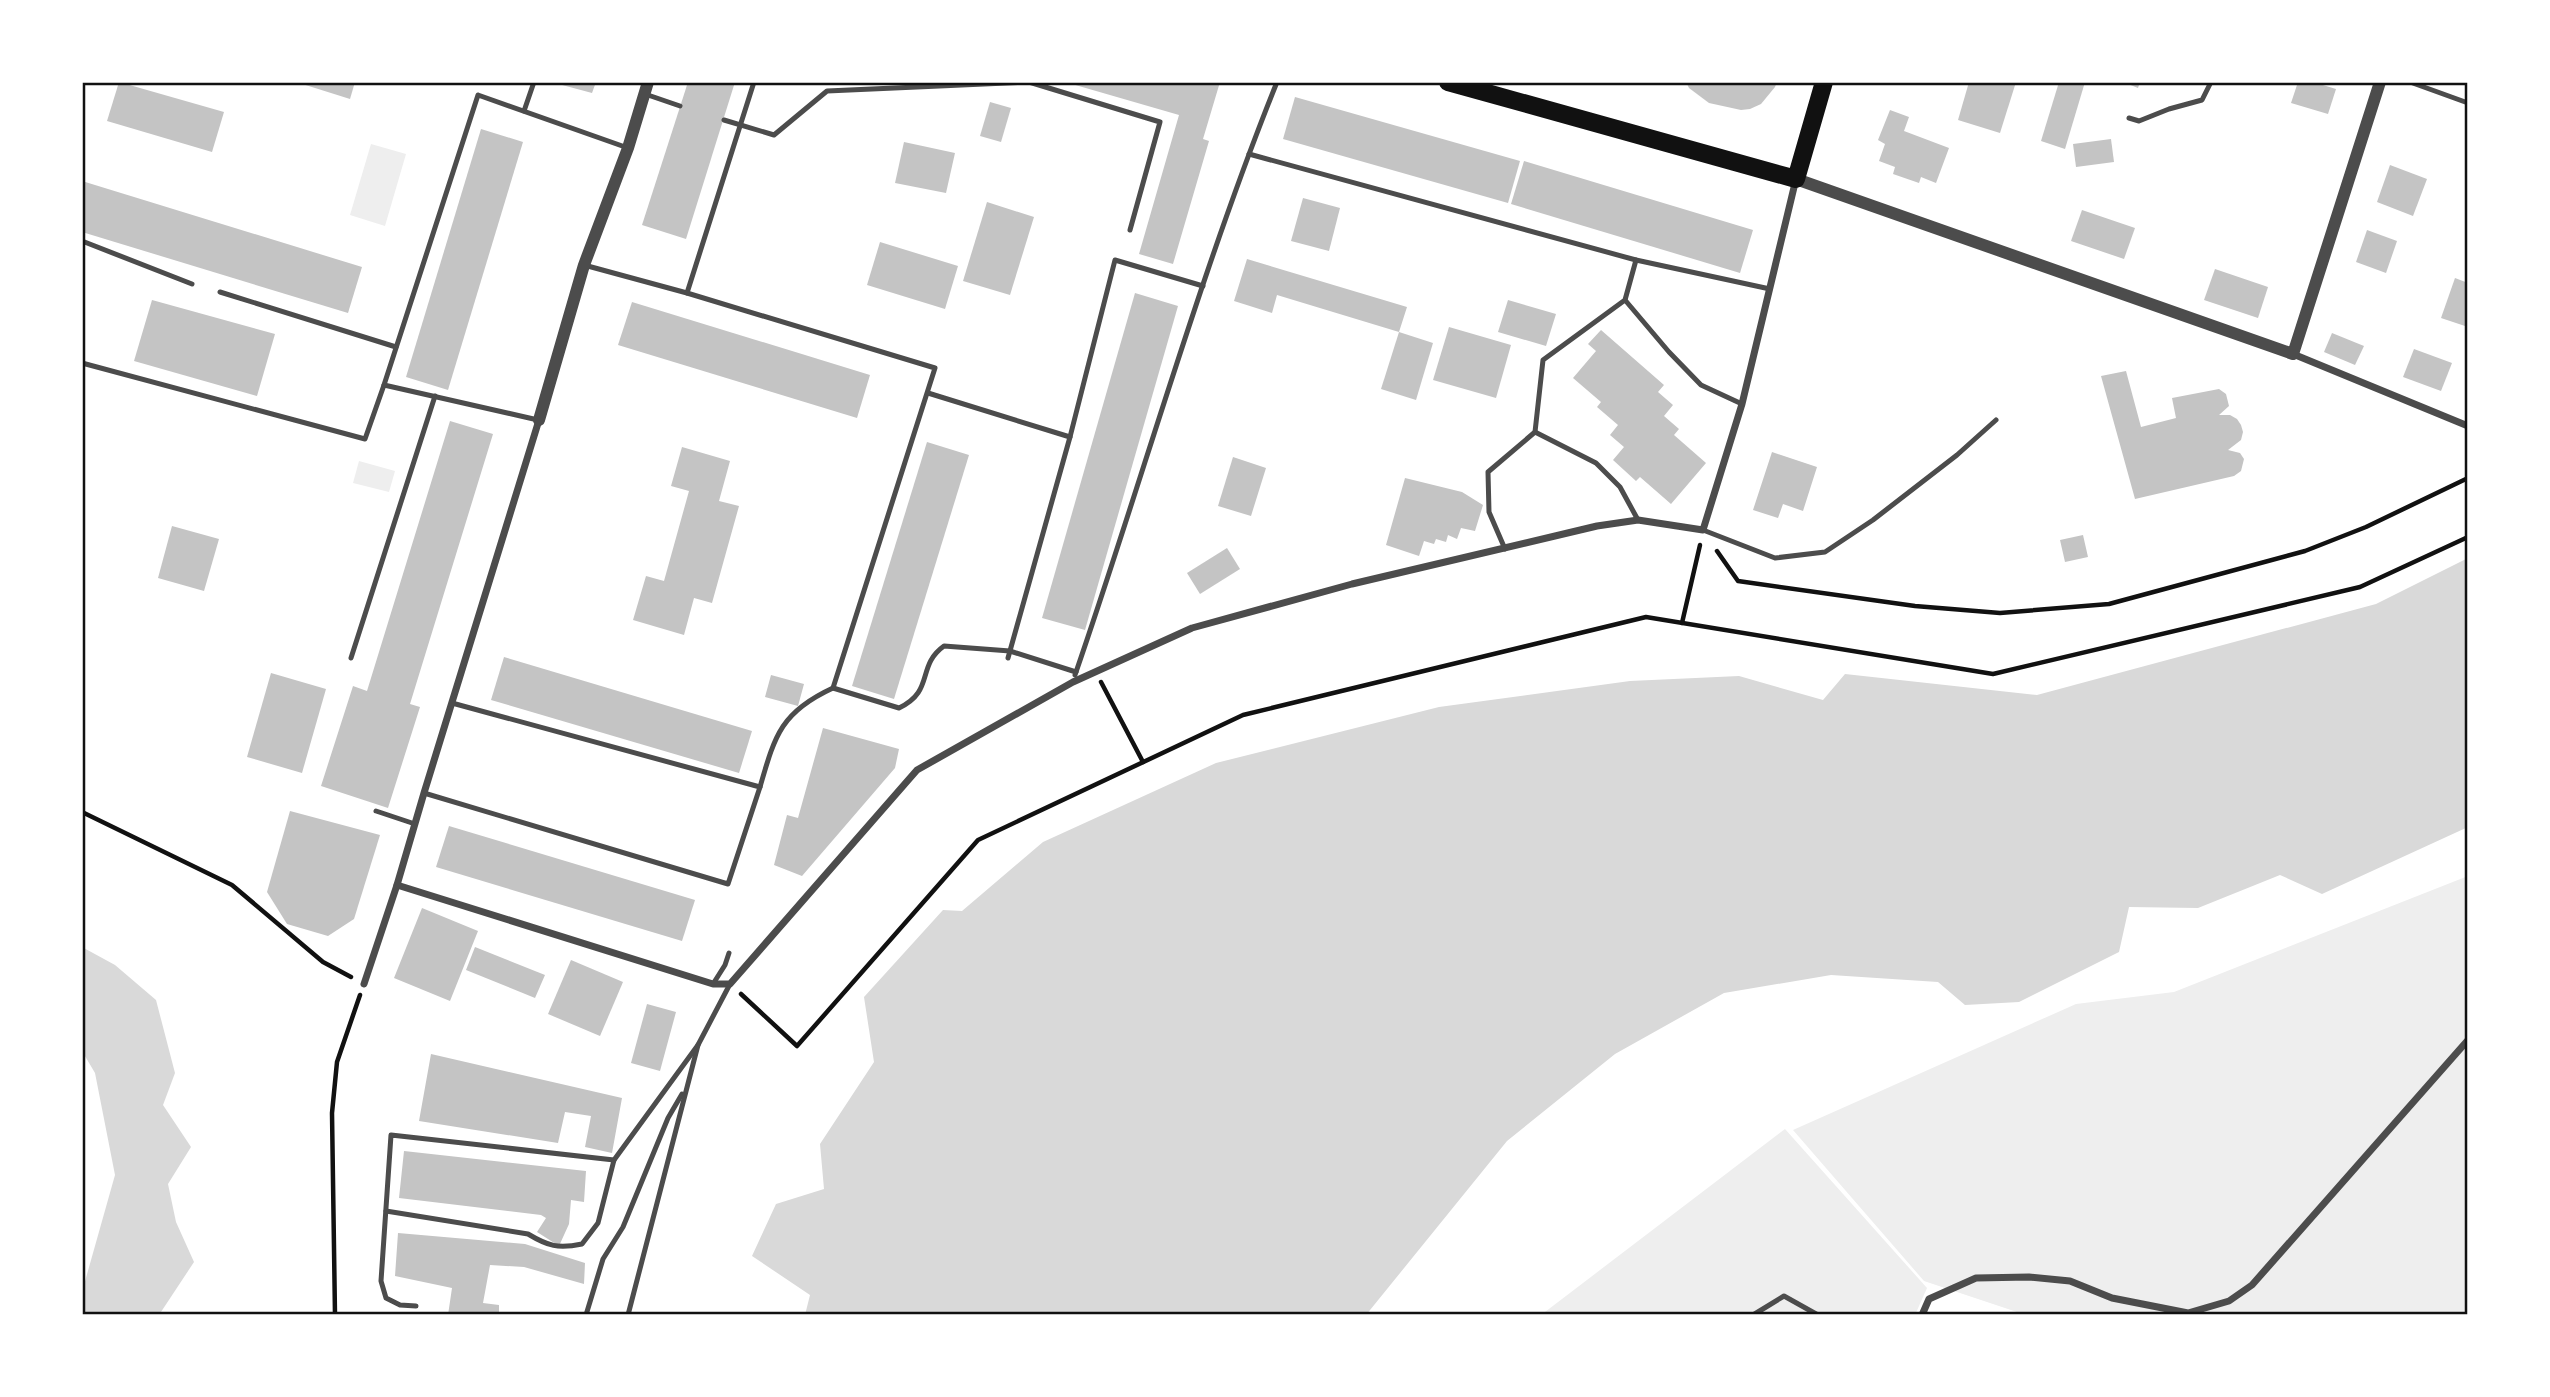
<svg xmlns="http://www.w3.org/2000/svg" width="2550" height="1397" font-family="'Alegreya Sans',sans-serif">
	<rect width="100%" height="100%" fill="#fff"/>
	<g fill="#eee">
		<path d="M 371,144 L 406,154 L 385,226 L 350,215 Z"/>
		<path d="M 359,461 L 395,471 L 389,492 L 353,483 Z"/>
		<path d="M 2468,876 L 2468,1315 L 2026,1315 L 1924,1281 L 1793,1130 L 2076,1004 L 2174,992 Z"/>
		<path d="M 1785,1129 L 1927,1288 L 1915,1315 L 1541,1315 Z"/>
	</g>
	<g fill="#d9d9d9">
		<path d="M 2468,558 L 2468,827 L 2322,894 L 2280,875 L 2198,908 L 2129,907 L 2119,952 L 2019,1002 L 1965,1005 L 1938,982 L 1831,975 L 1724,993 L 1615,1054 L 1507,1141 L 1366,1315 L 805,1315 L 810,1295 L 752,1256 L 776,1204 L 824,1189 L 820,1144 L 874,1062 L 864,997 L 943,910 L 962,911 L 1043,842 L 1216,763 L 1439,707 L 1630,681 L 1739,676 L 1823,700 L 1845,674 L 2037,695 L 2376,604 Z"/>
		<path d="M 82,947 L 115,965 L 156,1000 L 175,1073 L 163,1105 L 191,1147 L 168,1184 L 176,1222 L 194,1262 L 159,1315 L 82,1315 L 82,1292 L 115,1175 L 95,1073 L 82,1051 Z"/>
	</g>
	<g fill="#c4c4c4">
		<path d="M 119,82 L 224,112 L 212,152 L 107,121 Z"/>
		<path d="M 296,82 L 355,82 L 350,99 Z"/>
		<path d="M 551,82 L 596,82 L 592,93 Z"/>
		<path d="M 688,82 L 735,82 L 686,239 L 642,225 Z"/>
		<path d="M 1065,82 L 1220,82 L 1203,139 L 1209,141 L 1173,264 L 1139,254 L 1179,115 Z"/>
		<path d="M 1686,82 L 1777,82 L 1775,87 L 1761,104 L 1750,109 L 1741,110 L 1709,103 L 1689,88 Z"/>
		<path d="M 1969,82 L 2016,82 L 2000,133 L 1958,120 Z"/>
		<path d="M 2059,82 L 2085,82 L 2065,149 L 2041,141 Z"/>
		<path d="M 2123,82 L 2140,82 L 2138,88 Z"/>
		<path d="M 2298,82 L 2313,82 L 2336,89 L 2328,114 L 2291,103 Z"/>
		<path d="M 1295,97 L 1520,161 L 1508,203 L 1283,139 Z"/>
		<path d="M 990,102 L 1011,108 L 1001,142 L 980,136 Z"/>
		<path d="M 1890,110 L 1909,117 L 1904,131 L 1949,148 L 1936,183 L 1921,177 L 1919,183 L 1893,174 L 1895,167 L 1879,161 L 1885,144 L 1878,140 Z"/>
		<path d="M 481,129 L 523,142 L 448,390 L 406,377 Z"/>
		<path d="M 2111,139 L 2114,162 L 2076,167 L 2073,144 Z"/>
		<path d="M 904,142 L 955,153 L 946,193 L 895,183 Z"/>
		<path d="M 1524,161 L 1753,230 L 1740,273 L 1511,204 Z"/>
		<path d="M 2390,165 L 2427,179 L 2413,216 L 2377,202 Z"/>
		<path d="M 82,181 L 362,267 L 348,313 L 82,232 Z"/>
		<path d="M 1303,198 L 1340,208 L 1329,251 L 1291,241 Z"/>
		<path d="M 987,202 L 1034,217 L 1010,295 L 963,281 Z"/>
		<path d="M 2082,210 L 2135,228 L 2124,259 L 2071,241 Z"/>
		<path d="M 2367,230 L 2397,241 L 2386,273 L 2356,262 Z"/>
		<path d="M 880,242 L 958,266 L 945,309 L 867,285 Z"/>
		<path d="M 1247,259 L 1407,307 L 1399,332 L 1277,295 L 1272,313 L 1234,301 Z"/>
		<path d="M 2215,269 L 2268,287 L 2258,318 L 2204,300 Z"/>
		<path d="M 2455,278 L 2468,283 L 2468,327 L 2441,318 Z"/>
		<path d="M 1135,293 L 1178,306 L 1085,630 L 1042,618 Z"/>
		<path d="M 152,300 L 275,334 L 257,396 L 134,361 Z"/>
		<path d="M 1508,300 L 1556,314 L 1546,346 L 1498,332 Z"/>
		<path d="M 632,302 L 870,375 L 857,418 L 618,345 Z"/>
		<path d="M 1449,327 L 1511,345 L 1496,398 L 1433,380 Z"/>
		<path d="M 1601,330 L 1664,385 L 1658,392 L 1673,405 L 1664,416 L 1679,429 L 1674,435 L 1706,463 L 1671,504 L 1640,477 L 1636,481 L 1613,460 L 1624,447 L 1610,435 L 1618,425 L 1597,407 L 1601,402 L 1573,378 L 1596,351 L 1588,344 Z"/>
		<path d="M 1399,332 L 1433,343 L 1416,400 L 1381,389 Z"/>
		<path d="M 2332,333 L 2364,346 L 2355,365 L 2324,352 Z"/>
		<path d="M 2414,349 L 2452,363 L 2441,391 L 2403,377 Z"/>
		<path d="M 2126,371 L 2141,427 L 2176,418 L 2172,398 L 2219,389 L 2226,394 L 2229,406 L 2219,415 L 2230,415 L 2237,419 L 2241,425 L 2243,432 L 2241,440 L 2228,450 L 2240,453 L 2244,459 L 2241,471 L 2234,476 L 2135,499 L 2101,376 Z"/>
		<path d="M 450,421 L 493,434 L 410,704 L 420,707 L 388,808 L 321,786 L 353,686 L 367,691 Z"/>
		<path d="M 927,442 L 969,455 L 894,699 L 852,686 Z"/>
		<path d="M 682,447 L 730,461 L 719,501 L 739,506 L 712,603 L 694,598 L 684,635 L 633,620 L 646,576 L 664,581 L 689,491 L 671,486 Z"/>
		<path d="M 1772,452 L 1817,467 L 1803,511 L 1783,504 L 1778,518 L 1753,510 Z"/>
		<path d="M 1233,457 L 1266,468 L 1251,516 L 1218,506 Z"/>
		<path d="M 1405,478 L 1462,492 L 1483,505 L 1475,531 L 1461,528 L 1457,539 L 1448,535 L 1446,542 L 1436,539 L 1434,544 L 1424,541 L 1419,556 L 1386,545 Z"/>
		<path d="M 172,526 L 219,539 L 204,591 L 158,578 Z"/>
		<path d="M 2083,535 L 2088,557 L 2065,562 L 2060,540 Z"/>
		<path d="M 1227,548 L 1240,569 L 1200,594 L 1187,573 Z"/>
		<path d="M 504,657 L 752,731 L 739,773 L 491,700 Z"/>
		<path d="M 271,673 L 326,689 L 302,773 L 247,757 Z"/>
		<path d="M 771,675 L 804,684 L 798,706 L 765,697 Z"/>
		<path d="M 823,728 L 899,749 L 895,768 L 802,876 L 774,865 L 787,815 L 798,818 Z"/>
		<path d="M 290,811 L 380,835 L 354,919 L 328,936 L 287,924 L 267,892 Z"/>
		<path d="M 449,826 L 695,900 L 682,941 L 436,867 Z"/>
		<path d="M 422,908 L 478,931 L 450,1001 L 394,978 Z"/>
		<path d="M 475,947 L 545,975 L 535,998 L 466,970 Z"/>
		<path d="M 571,960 L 623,982 L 600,1036 L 548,1014 Z"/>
		<path d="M 647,1004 L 676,1012 L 660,1071 L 631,1063 Z"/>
		<path d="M 431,1054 L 622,1098 L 612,1153 L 585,1147 L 591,1116 L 565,1112 L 558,1143 L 419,1121 Z"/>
		<path d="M 404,1151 L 586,1171 L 584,1202 L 571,1200 L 569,1224 L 559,1246 L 537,1232 L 546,1218 L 541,1215 L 399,1198 Z"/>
		<path d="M 398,1233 L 525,1244 L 585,1263 L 584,1284 L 524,1267 L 490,1265 L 483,1303 L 499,1305 L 499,1315 L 448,1315 L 452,1288 L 395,1276 Z"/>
	</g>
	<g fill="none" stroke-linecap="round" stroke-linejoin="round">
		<g stroke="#111" stroke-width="4.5">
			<path d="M 1717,551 L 1738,581 L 1915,606 L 2000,613 L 2109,604 L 2305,551 L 2366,527 L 2468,478"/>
			<path d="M 1682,623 L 1700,545"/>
			<path d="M 1101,682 L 1143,762"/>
			<path d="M 82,812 L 232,885 L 323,962 L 351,977"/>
			<path d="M 741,994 L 797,1046 L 978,840 L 1243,715 L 1646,617 L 1993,674 L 2360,587 L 2468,537"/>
			<path d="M 335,1315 L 332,1113 L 337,1062 L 360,995"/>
		</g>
		<g stroke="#4c4c4c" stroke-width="5">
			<path d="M 1029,82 L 1160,122 L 1130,230"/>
			<path d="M 2410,82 L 2468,103"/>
			<path d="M 645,94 L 680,106"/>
			<path d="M 524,111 L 534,82"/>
			<path d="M 2129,118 L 2139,121 L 2169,109 L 2202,100 L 2211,82"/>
			<path d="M 724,120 L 774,135 L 827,91 L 1027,82"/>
			<path d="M 1249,154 L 1636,260 L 1770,289"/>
			<path d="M 82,241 L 192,284"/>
			<path d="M 584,265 L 687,293 L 935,368 L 833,688 L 899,708 C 935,691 916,666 944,646 L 1010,651 L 1076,672"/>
			<path d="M 220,292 L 396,347"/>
			<path d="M 687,293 L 754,82"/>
			<path d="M 1625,300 L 1669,352 L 1701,385 L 1742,404"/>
			<path d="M 82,363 L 365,439 L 384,385 L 538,420"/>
			<path d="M 384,385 L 478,95 L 628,148"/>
			<path d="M 928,393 L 1070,437"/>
			<path d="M 1535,432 L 1596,463 L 1620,487 L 1638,520"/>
			<path d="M 1703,530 L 1775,558 L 1825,552 L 1873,520 L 1957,455 L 1996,420"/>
			<path d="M 1505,549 L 1489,512 L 1488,472 L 1535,432 L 1543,360 L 1625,300 L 1636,260"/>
			<path d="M 351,658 L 435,396"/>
			<path d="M 1008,658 L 1070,437 L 1115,260 L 1203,286"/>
			<path d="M 1075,675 C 1143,478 1199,276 1277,82"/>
			<path d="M 760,787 C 775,735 781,712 833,688"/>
			<path d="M 424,793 L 728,884 L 760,787 L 452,703"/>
			<path d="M 376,811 L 415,824"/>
			<path d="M 713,984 L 725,965 L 729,953"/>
			<path d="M 386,1211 L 528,1234 C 548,1246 558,1249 582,1244 L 598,1223 L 614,1160"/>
			<path d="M 416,1306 L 400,1305 L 386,1298 L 381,1281 L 391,1135 L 614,1160 L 698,1045"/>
			<path d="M 586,1315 L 603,1259 L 623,1227 L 668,1118 L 682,1094"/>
			<path d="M 628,1315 L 698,1045 L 730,984"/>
			<path d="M 1753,1315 L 1784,1296 L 1818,1315"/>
		</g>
		<g stroke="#4c4c4c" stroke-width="7">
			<path d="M 2293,354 L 2468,426"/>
			<path d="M 397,885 L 713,984 L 730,984 L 917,770 L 1073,682 L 1192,628 L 1352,584 L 1597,526 L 1638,520 L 1703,530 L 1742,404 L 1796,179"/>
			<path d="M 364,984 L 397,885 L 424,793 L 539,420"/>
			<path d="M 1922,1315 L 1929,1299 L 1976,1278 L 2029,1277 L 2070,1281 L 2112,1298 L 2188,1313 L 2229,1301 L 2252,1285 L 2468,1040"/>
		</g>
		<g stroke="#4c4c4c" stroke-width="12">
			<path d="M 1796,179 L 2293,354 L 2380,82"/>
			<path d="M 539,420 L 584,265 L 628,148 L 648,82"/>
		</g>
		<path stroke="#111" stroke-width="18" d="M 1448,82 L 1796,179 L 1824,82"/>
	</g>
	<rect width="2550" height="1397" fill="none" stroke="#ffffff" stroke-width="168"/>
	<rect x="84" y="84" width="2382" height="1229" fill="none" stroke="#111" stroke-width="2.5"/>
</svg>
